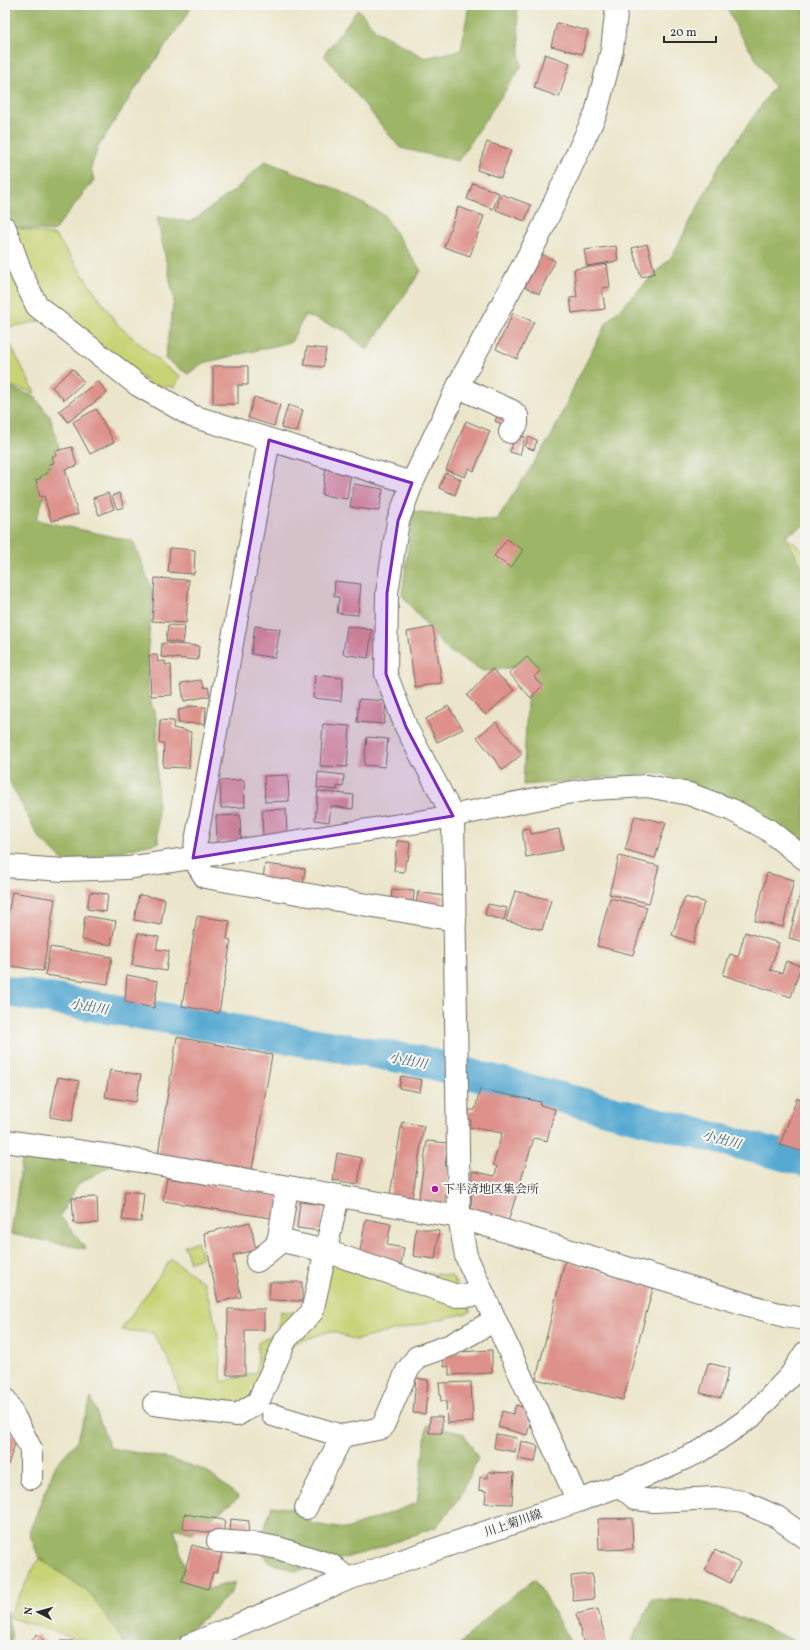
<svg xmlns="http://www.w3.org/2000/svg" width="810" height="1650" font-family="Vollkorn,'Noto Serif JP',serif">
	<rect width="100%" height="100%" fill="#f6f6f2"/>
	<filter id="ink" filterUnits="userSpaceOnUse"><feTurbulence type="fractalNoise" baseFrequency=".025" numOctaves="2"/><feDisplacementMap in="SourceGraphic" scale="8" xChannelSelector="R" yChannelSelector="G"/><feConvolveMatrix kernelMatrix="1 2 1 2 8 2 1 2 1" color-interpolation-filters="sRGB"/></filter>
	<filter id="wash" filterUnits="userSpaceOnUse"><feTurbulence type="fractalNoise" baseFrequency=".012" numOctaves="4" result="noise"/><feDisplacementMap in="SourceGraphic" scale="16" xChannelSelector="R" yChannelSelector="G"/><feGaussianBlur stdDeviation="0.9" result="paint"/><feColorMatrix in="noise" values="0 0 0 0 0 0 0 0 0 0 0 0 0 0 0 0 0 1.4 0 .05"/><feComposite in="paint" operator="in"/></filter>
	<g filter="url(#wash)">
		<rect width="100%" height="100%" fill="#ebe6cb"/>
		<g fill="#c7d375" stroke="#797f50">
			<path d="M 12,227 L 56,236 L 118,325 L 166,367 L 180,376 L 175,387 L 152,385 L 59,317 L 5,328 L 5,258 Z"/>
			<path d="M 5,334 L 35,393 L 5,384 Z"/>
			<path d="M 785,536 L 805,552 L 805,573 Z"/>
			<path d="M 197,1241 L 202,1258 L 190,1262 L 184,1246 Z"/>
			<path d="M 171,1259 L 204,1283 L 217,1328 L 222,1382 L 257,1372 L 258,1343 L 277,1331 L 281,1311 L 300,1314 L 326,1259 L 452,1276 L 471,1312 L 356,1340 L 331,1331 L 292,1344 L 263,1404 L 184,1405 L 169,1360 L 153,1333 L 121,1330 Z"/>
			<path d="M 39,1558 L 63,1571 L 90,1593 L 126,1645 L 96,1645 L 8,1617 Z"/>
		</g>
		<g fill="#9db566" stroke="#647048">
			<path d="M 5,5 L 192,5 L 187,15 L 134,91 L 98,147 L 91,168 L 94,180 L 53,232 L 12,227 L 5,197 Z"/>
			<path d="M 469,5 L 517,5 L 521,67 L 458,161 L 400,148 L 324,55 L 358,9 L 376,31 L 425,58 L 461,50 Z"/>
			<path d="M 726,5 L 805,5 L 805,525 L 785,536 L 805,574 L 805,845 L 736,800 L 660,773 L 523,785 L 529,665 L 483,671 L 446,649 L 402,595 L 413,511 L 496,521 L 552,435 L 576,382 L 607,322 L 672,256 L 721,163 L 774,87 L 738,31 Z"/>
			<path d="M 265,161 L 336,189 L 384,215 L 421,271 L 367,350 L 344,330 L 305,315 L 291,342 L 203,363 L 188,374 L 165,359 L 174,299 L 157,217 L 191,222 L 235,190 Z"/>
			<path d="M 5,385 L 35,397 L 50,417 L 60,451 L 36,520 L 133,541 L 153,592 L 147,657 L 149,696 L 157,721 L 158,843 L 66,863 L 39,838 L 5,773 Z"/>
			<path d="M 23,1153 L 112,1165 L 78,1184 L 60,1216 L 86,1249 L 11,1234 Z"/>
			<path d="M 91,1398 L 110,1448 L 166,1458 L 205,1470 L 239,1497 L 192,1533 L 174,1528 L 188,1580 L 208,1589 L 235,1582 L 230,1594 L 190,1630 L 160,1645 L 126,1645 L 90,1593 L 39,1558 L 29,1533 L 55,1466 L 77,1441 Z"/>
			<path d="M 427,1425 L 464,1434 L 478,1458 L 459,1499 L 436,1527 L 370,1551 L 297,1571 L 269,1562 L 258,1546 L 272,1506 L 300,1510 L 312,1524 L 346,1529 L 417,1503 Z"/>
			<path d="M 535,1579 L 572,1645 L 459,1645 L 495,1610 Z"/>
			<path d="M 652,1599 L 701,1601 L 805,1645 L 630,1645 Z"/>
			<path d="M 6,1610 L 12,1636 L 11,1645 L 5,1645 Z"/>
		</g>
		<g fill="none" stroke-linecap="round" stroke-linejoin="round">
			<path stroke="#55a9d1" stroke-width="31" d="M 5,991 L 420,1061 L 805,1161"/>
		</g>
		<g id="blocks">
			<g fill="#dd918a">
				<path d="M 557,23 L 588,31 L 582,54 L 551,46 Z"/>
				<path d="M 545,54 L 570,63 L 559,97 L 534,88 Z"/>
				<path d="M 487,142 L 511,150 L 501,178 L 477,170 Z"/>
				<path d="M 473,183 L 499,193 L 493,209 L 467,199 Z"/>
				<path d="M 501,194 L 531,205 L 525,221 L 496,210 Z"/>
				<path d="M 458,207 L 484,216 L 470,256 L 444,247 Z"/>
				<path d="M 647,244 L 655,273 L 641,277 L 632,248 Z"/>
				<path d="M 616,246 L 618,261 L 587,266 L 584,250 Z"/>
				<path d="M 541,254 L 555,261 L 539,294 L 525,287 Z"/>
				<path d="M 607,264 L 610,287 L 602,288 L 605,309 L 572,313 L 570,298 L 577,297 L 574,269 Z"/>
				<path d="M 513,313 L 534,322 L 517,359 L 496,349 Z"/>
				<path d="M 307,347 L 326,349 L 323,367 L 304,365 Z"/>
				<path d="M 213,366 L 248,366 L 248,385 L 238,385 L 238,404 L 213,404 Z"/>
				<path d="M 73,369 L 84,382 L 64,400 L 52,387 Z"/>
				<path d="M 98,381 L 107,393 L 68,422 L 59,411 Z"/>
				<path d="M 254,397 L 280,405 L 274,426 L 248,418 Z"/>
				<path d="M 288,405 L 303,410 L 297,432 L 281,428 Z"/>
				<path d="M 96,409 L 114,442 L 90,454 L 73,422 Z"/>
				<path d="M 498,414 L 508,418 L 505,426 L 495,421 Z"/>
				<path d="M 466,421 L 490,431 L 474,471 L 469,468 L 465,477 L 446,470 Z"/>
				<path d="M 516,434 L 525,437 L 520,455 L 510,452 Z"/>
				<path d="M 528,437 L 537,440 L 534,450 L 525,447 Z"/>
				<path d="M 72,447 L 77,466 L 65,469 L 78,514 L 51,521 L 44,496 L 40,497 L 36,480 L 41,478 L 40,476 L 48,473 L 47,470 L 50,469 L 49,464 L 54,463 L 52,456 L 56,456 L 55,451 Z"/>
				<path d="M 326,467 L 351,471 L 347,499 L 322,495 Z"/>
				<path d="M 445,473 L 461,479 L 455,495 L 439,488 Z"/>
				<path d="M 354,484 L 383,489 L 379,511 L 350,507 Z"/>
				<path d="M 108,493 L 114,509 L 99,515 L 93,498 Z"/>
				<path d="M 119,493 L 124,507 L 117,509 L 112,496 Z"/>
				<path d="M 507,539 L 523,550 L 511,568 L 494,556 Z"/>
				<path d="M 170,548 L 195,550 L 194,574 L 168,572 Z"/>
				<path d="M 155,578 L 189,580 L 186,623 L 152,621 Z"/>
				<path d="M 335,581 L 361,584 L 358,615 L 337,613 L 339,597 L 334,596 Z"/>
				<path d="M 168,625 L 185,626 L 183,643 L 166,641 Z"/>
				<path d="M 255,626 L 280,629 L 275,658 L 251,654 Z"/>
				<path d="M 347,626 L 372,630 L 368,658 L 343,654 Z"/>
				<path d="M 433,627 L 442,683 L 415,687 L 407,632 Z"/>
				<path d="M 162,643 L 199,646 L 198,660 L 161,657 Z"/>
				<path d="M 149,655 L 157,655 L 158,662 L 165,661 L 166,665 L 171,665 L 172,695 L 151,696 Z"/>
				<path d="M 527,657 L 540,671 L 534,677 L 542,686 L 531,698 L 509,673 Z"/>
				<path d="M 492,669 L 514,690 L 486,715 L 467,696 Z"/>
				<path d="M 315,675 L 343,678 L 341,701 L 313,698 Z"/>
				<path d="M 201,680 L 205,688 L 208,687 L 210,696 L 184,701 L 181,683 Z"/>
				<path d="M 359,699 L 386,701 L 384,724 L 357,722 Z"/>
				<path d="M 188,706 L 206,707 L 205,724 L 178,723 L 179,710 L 188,708 Z"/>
				<path d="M 448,706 L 463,729 L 437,742 L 426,719 Z"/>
				<path d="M 160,720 L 174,721 L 173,728 L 191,732 L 189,768 L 163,767 L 164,743 L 159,743 Z"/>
				<path d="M 496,722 L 522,754 L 503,770 L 477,737 Z"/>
				<path d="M 323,724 L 350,726 L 347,767 L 320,766 Z"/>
				<path d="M 367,737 L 388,739 L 385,767 L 364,765 Z"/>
				<path d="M 318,772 L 344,775 L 343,787 L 337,786 L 337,790 L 317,788 Z"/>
				<path d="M 288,775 L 289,801 L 265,802 L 264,776 Z"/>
				<path d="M 244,780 L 245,807 L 221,808 L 220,781 Z"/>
				<path d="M 318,791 L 354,795 L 353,809 L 331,806 L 329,822 L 315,820 Z"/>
				<path d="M 286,809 L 287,836 L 263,837 L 262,810 Z"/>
				<path d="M 240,815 L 241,841 L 217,842 L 216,816 Z"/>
				<path d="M 635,816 L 666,823 L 655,858 L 625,850 Z"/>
				<path d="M 530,828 L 531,834 L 559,829 L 563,850 L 526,857 L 522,829 Z"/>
				<path d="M 397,841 L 410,842 L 408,860 L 406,859 L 404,872 L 394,871 Z"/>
				<path d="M 619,856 L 659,866 L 649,903 L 609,894 Z"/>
				<path d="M 265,864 L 305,869 L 303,884 L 263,879 Z"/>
				<path d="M 767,873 L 794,880 L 783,927 L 755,921 Z"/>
				<path d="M 392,889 L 414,891 L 413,904 L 391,901 Z"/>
				<path d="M 801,890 L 805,891 L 805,942 L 789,938 Z"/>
				<path d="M 515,891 L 551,900 L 542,930 L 506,921 Z"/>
				<path d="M 12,892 L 55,899 L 43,971 L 5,965 L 5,915 L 8,916 Z"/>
				<path d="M 90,892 L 108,894 L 106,912 L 87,909 Z"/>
				<path d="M 418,892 L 444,896 L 442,909 L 416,904 Z"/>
				<path d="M 139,895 L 165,899 L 161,925 L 134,920 Z"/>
				<path d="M 685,897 L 704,902 L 693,943 L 672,935 Z"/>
				<path d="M 610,898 L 647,907 L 633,955 L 597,946 Z"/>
				<path d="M 488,904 L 507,908 L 504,920 L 485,915 Z"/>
				<path d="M 85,916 L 116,921 L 111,945 L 82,940 Z"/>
				<path d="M 197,916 L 230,921 L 227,939 L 231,940 L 219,1013 L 182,1006 Z"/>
				<path d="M 745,932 L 779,943 L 770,970 L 782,973 L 786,961 L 801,966 L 791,997 L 723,975 L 730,954 L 738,957 Z"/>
				<path d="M 138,933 L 159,937 L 156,949 L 169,951 L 166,971 L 132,965 Z"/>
				<path d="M 50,947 L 112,957 L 108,984 L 45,975 Z"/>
				<path d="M 127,975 L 158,981 L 154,1008 L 125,1002 Z"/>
				<path d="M 177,1037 L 272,1055 L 252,1170 L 158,1154 Z"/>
				<path d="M 110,1070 L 141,1075 L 136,1102 L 105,1097 Z"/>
				<path d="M 401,1076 L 422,1080 L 420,1092 L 399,1088 Z"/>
				<path d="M 58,1077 L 79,1081 L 72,1121 L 50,1117 Z"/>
				<path d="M 480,1089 L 541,1102 L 540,1105 L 555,1109 L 547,1141 L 534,1138 L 507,1225 L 471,1214 L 472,1171 L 495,1176 L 497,1166 L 493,1165 L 502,1133 L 469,1127 L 471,1120 L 469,1120 L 469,1110 L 475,1110 Z"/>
				<path d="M 797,1098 L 805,1100 L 804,1152 L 780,1145 Z"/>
				<path d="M 402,1122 L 424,1126 L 412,1199 L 390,1195 Z"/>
				<path d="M 427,1141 L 448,1143 L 445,1166 L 449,1166 L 444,1207 L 418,1203 Z"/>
				<path d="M 337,1153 L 362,1158 L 358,1184 L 333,1180 Z"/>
				<path d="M 167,1178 L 281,1196 L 277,1219 L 163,1201 Z"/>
				<path d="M 125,1191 L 144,1193 L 141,1222 L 122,1220 Z"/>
				<path d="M 97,1197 L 98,1223 L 74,1224 L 72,1198 Z"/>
				<path d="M 300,1202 L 324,1205 L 321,1231 L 297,1228 Z"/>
				<path d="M 366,1219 L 391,1224 L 387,1245 L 404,1248 L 400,1269 L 358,1261 Z"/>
				<path d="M 250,1222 L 256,1250 L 233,1255 L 241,1297 L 218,1302 L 204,1233 Z"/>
				<path d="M 416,1228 L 439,1231 L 435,1259 L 413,1256 Z"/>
				<path d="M 565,1261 L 653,1288 L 623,1400 L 536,1379 Z"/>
				<path d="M 270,1282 L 302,1282 L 302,1301 L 269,1300 Z"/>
				<path d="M 228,1309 L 264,1309 L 264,1330 L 245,1330 L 245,1375 L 227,1375 Z"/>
				<path d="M 492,1350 L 492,1373 L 449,1375 L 449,1366 L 444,1367 L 443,1353 Z"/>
				<path d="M 708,1363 L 729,1368 L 721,1398 L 700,1393 Z"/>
				<path d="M 416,1378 L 428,1380 L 425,1414 L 413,1413 Z"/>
				<path d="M 471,1382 L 473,1422 L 447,1423 L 446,1401 L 441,1401 L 439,1383 Z"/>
				<path d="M 516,1405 L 525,1408 L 524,1413 L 528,1414 L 527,1419 L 531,1420 L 527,1435 L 498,1427 L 502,1411 L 513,1414 Z"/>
				<path d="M 430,1417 L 442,1417 L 442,1433 L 429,1433 Z"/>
				<path d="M 5,1426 L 17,1438 L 5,1474 Z"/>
				<path d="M 496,1434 L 517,1438 L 515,1452 L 494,1448 Z"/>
				<path d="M 521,1441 L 538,1446 L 535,1462 L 518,1459 Z"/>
				<path d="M 488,1472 L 514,1473 L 512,1504 L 485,1503 L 486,1491 L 479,1490 L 480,1477 L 488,1478 Z"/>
				<path d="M 184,1514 L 225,1520 L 223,1534 L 183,1529 Z"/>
				<path d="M 632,1518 L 633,1549 L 599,1550 L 598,1519 Z"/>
				<path d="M 231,1519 L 249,1521 L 248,1536 L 230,1535 Z"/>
				<path d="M 192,1545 L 222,1553 L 216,1573 L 213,1572 L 208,1589 L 182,1581 Z"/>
				<path d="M 715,1550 L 740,1563 L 730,1583 L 705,1570 Z"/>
				<path d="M 592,1574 L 594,1599 L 573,1601 L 571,1576 Z"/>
				<path d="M 598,1609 L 607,1645 L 584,1645 L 576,1614 Z"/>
				<path d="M 37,1634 L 45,1641 L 42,1645 L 28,1645 Z"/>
				<rect x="61" y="1641" width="12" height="4"/>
			</g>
		</g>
	</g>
	<g filter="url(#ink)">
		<use href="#blocks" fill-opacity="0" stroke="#6e6c63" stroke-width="1"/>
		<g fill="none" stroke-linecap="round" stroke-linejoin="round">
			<g stroke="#6e6c63" stroke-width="24">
				<g id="minor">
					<path d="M 5,228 L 22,275 L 37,306 L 138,385 L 192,416 L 412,483"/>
					<path d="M 458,387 L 512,411 L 517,416 L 517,424 L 510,432"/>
					<path d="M 269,440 L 193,858 L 205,877 L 455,920"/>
					<path d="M 5,866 L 64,870 L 128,868 L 431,820 L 561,794 L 592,789 L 647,786 L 689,794 L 732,810 L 767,829 L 805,859"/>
					<path d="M 5,1141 L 111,1156 L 459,1217 L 785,1316 L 805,1319"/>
					<path d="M 278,1240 L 326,1251 L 457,1296 L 483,1295"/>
					<path d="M 257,1261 L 278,1244 L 287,1187"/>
					<path d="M 5,1399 L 31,1449 L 31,1478"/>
					<path d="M 154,1404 L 237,1415 L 258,1402 L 286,1339 L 312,1312 L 338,1196"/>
					<path d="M 273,1415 L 342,1436 L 306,1508"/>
					<path d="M 342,1436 L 382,1428 L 407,1371 L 417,1357 L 451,1345 L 495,1320"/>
					<path d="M 619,1485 L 636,1499 L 654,1501 L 716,1498 L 743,1502 L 777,1517 L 805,1537"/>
					<path d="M 578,1501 L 466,1256 L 459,1217 L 453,816 L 406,727 L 386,674 L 387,593 L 398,521 L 412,483 L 461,380 L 539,236 L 596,113 L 612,50 L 617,5"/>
					<path d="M 218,1541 L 257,1544 L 278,1548 L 331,1565 L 348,1579"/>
				</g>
			</g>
			<g stroke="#6e6c63" stroke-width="24">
				<path id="major" d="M 190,1645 L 348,1579 L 578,1501 L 643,1477 L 701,1451 L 751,1417 L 791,1375 L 805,1353"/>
			</g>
			<use href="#minor" stroke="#fff" stroke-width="22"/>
			<use href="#major" stroke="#fff" stroke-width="22"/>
		</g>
	</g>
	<path fill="#7b2cbf" fill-opacity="0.2" stroke="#7b2cbf" stroke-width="3" stroke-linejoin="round" d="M 269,440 L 412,483 L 398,521 L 387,593 L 386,674 L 406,727 L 453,816 L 193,858 Z"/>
	<circle fill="#b5179e" stroke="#f6f6f2" stroke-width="1.5" cx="435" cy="1189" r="4"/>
	<g text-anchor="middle" stroke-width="4" stroke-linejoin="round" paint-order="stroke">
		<g font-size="12" fill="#2b2b2b" stroke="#f6f6f2" text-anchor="start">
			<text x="443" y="1193">下半済地区集会所</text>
		</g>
		<g font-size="12" fill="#2b2b2b" stroke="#f6f6f2">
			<text transform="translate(513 1523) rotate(-19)" y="4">川上菊川線</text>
		</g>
		<g font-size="13" font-style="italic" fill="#3c5d6d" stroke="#f6f6f2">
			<text transform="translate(89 1006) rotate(10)" y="5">小出川</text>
			<text transform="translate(408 1060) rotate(11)" y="5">小出川</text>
			<text transform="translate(722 1139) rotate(15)" y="5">小出川</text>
		</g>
	</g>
	<rect width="810" height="1650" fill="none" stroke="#f6f6f2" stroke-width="20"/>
	<g transform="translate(38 1612) rotate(276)" stroke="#f6f6f2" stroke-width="3" paint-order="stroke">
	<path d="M0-3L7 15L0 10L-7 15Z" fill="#2b2b2b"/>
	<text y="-6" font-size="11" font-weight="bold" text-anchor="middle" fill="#2b2b2b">N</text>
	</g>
	<path d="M664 36v6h52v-6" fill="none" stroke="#2b2b2b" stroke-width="2"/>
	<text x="670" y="36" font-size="12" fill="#2b2b2b" stroke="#f6f6f2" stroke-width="3" paint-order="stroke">20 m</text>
</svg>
